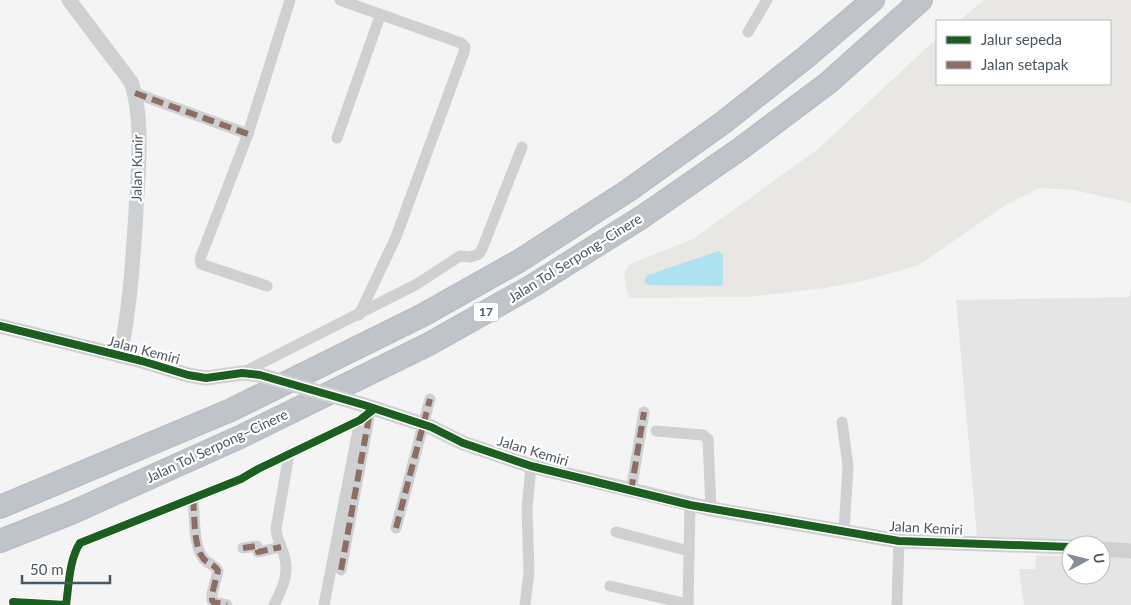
<svg xmlns="http://www.w3.org/2000/svg" width="1131" height="605" font-family="Lato,sans-serif">
	<rect width="100%" height="100%" fill="#f4f4f4"/>
	<path fill="#e8e7e3" d="M 984,0 L 1131,0 L 1131,203 L 1074,190 L 1040,188 L 1004,206 L 919,265 L 863,281 L 825,288 L 749,297 L 629,298 L 627,292 L 624,273 L 630,264 L 693,239 L 818,149 L 937,38 L 937,84 L 1110,84 L 1110,21 L 959,21 Z"/>
	<g fill="#e6e5e6">
		<path d="M 1131,289 L 1131,544 L 977,536 L 956,300 L 1129,297 Z"/>
		<path d="M 1036,556 L 1071,556 L 1071,575 L 1101,575 L 1101,557 L 1131,558 L 1131,605 L 1024,605 L 1019,569 L 1035,569 Z"/>
	</g>
	<path fill="#aee2f0" d="M 719,251 L 723,255 L 723,284 L 721,286 L 652,285 L 646,284 L 644,280 L 648,275 Z"/>
	<g fill="none" stroke-linecap="round" stroke-linejoin="round">
		<g stroke="#b9bec3" stroke-width="24">
			<g id="motorway">
				<path d="M 0,507 L 231,410 L 423,315 L 519,261 L 629,190 L 724,122 L 806,57 L 873,0"/>
				<path d="M 0,541 L 71,513 L 240,437 L 429,344 L 532,286 L 642,217 L 740,149 L 828,83 L 921,0"/>
			</g>
		</g>
		<g stroke="#ced0d2" stroke-width="11">
			<path d="M 340,0 L 461,43 L 465,47 L 464,52 L 396,237 L 359,315"/>
			<path d="M 748,32 L 767,0"/>
			<path d="M 135,93 L 248,134"/>
			<path d="M 337,138 L 380,16"/>
			<path d="M 267,286 L 201,264 L 200,259 L 248,134 L 290,0"/>
			<path d="M 242,373 L 417,284 L 460,256 L 470,257 L 479,254 L 482,249 L 522,147"/>
			<path d="M 842,422 L 848,466 L 844,531"/>
			<path d="M 656,431 L 703,435 L 708,439 L 711,509"/>
			<path d="M 631,491 L 644,412"/>
			<path d="M 193,499 C 195,515 193,545 203,558 C 207,564 215,564 218,571 L 212,594 L 212,600 L 213,602 L 227,605"/>
			<path d="M 396,528 L 430,399"/>
			<path d="M 616,532 L 689,551"/>
			<path d="M 243,548 L 257,546 L 258,552 L 281,547"/>
			<path d="M 341,570 L 370,412"/>
			<path d="M 610,586 L 688,604"/>
			<path d="M 13,602 L 66,605 C 69,585 69,560 80,543 L 241,479 L 258,469 L 360,420 L 374,409"/>
			<path d="M 274,605 C 282,589 290,574 284,555 C 281,546 277,539 276,529 L 289,454"/>
			<path d="M 324,605 L 360,420"/>
			<path d="M 525,605 L 529,572 L 527,509 L 531,466"/>
			<path d="M 688,605 L 690,505"/>
			<path d="M 897,605 L 899,541"/>
		</g>
		<g stroke="#ced0d2" stroke-width="15">
			<path d="M 69,0 L 131,82 C 144,118 138,173 136,211 C 133,260 130,308 120,356"/>
			<path d="M 0,326 L 142,361 L 188,375 L 206,378 L 242,373 L 260,375"/>
			<path d="M 364,405 L 431,427 L 463,443 L 531,466 L 711,509 L 899,541 L 1071,547"/>
			<path d="M 1101,549 L 1131,551"/>
		</g>
		<use href="#motorway" stroke="#bec4c9" stroke-width="21"/>
		<path stroke="#ced0d2" stroke-width="15" d="M 260,375 L 364,405"/>
		<g stroke="#8d6e63" stroke-width="6" stroke-dasharray="12 6" stroke-linecap="butt">
			<path d="M 135,93 L 248,134"/>
			<path d="M 631,491 L 644,412"/>
			<path d="M 193,499 C 195,515 193,545 203,558 C 207,564 215,564 218,571 L 212,594 L 212,600 L 213,602 L 227,605"/>
			<path d="M 396,528 L 430,399"/>
			<path d="M 243,548 L 257,546 L 258,552 L 281,547"/>
			<path d="M 341,570 L 370,412"/>
		</g>
		<g stroke="#fff" stroke-width="11">
			<g id="cycleway">
				<path d="M 0,326 L 142,361 L 188,375 L 206,378 L 242,373 L 260,375 L 364,405 L 431,427 L 463,443 L 531,466 L 690,505 L 899,541 L 1071,547"/>
				<path d="M 13,602 L 66,605 C 69,585 69,560 80,543 L 241,479 L 258,469 L 360,420 L 374,409"/>
			</g>
		</g>
		<use href="#cycleway" stroke="#1b5e20" stroke-width="8"/>
	</g>
	<g text-anchor="middle" stroke-width="4.5" stroke-linejoin="round" paint-order="stroke">
		<rect fill="#fff" stroke="#808990" stroke-width="1" x="473.5" y="302.5" width="25" height="19" rx="4"/>
		<g font-size="12" font-weight="bold" fill="#4a5661">
			<text x="486" y="316">17</text>
		</g>
		<g font-size="14" fill="#4a5661" stroke="#fff">
			<text transform="translate(137 168) rotate(-89)" y="5">Jalan Kunir</text>
			<text transform="translate(575 258) rotate(-32)" y="5">Jalan Tol Serpong–Cinere</text>
			<text transform="translate(144 350) rotate(15)" y="5">Jalan Kemiri</text>
			<text transform="translate(217 446) rotate(-25)" y="5">Jalan Tol Serpong–Cinere</text>
			<text transform="translate(533 451) rotate(17)" y="5">Jalan Kemiri</text>
			<text transform="translate(926 528) rotate(3)" y="5">Jalan Kemiri</text>
		</g>
	</g>
	<rect x="936" y="20" width="175" height="65" fill="#ffffff" stroke="#b7bbc0"/>
	<rect x="946" y="36" width="25" height="8" fill="#1b5e20" stroke="#b7bbc0"/>
	<text x="981" y="45" font-size="15" fill="#4a5661">Jalur sepeda</text>
	<rect x="946" y="61" width="25" height="8" fill="#8d6e63" stroke="#b7bbc0"/>
	<text x="981" y="70" font-size="15" fill="#4a5661">Jalan setapak</text>
	<g transform="translate(1086 560) rotate(83)"><circle r="24" fill="#ffffff" stroke="#b7bbc0"/>
	<path d="M0-4L9 19L0 12L-9 19Z" fill="#868d94"/>
	<text y="-8" font-size="14" font-weight="bold" text-anchor="middle" fill="#4a5661">U</text>
	</g>
	<path d="M22 575v8h88v-8" fill="none" stroke="#4a5661" stroke-width="2.5"/>
	<text x="30" y="575" font-size="15" fill="#4a5661" stroke="#ffffff" stroke-width="4" paint-order="stroke">50 m</text>
</svg>
